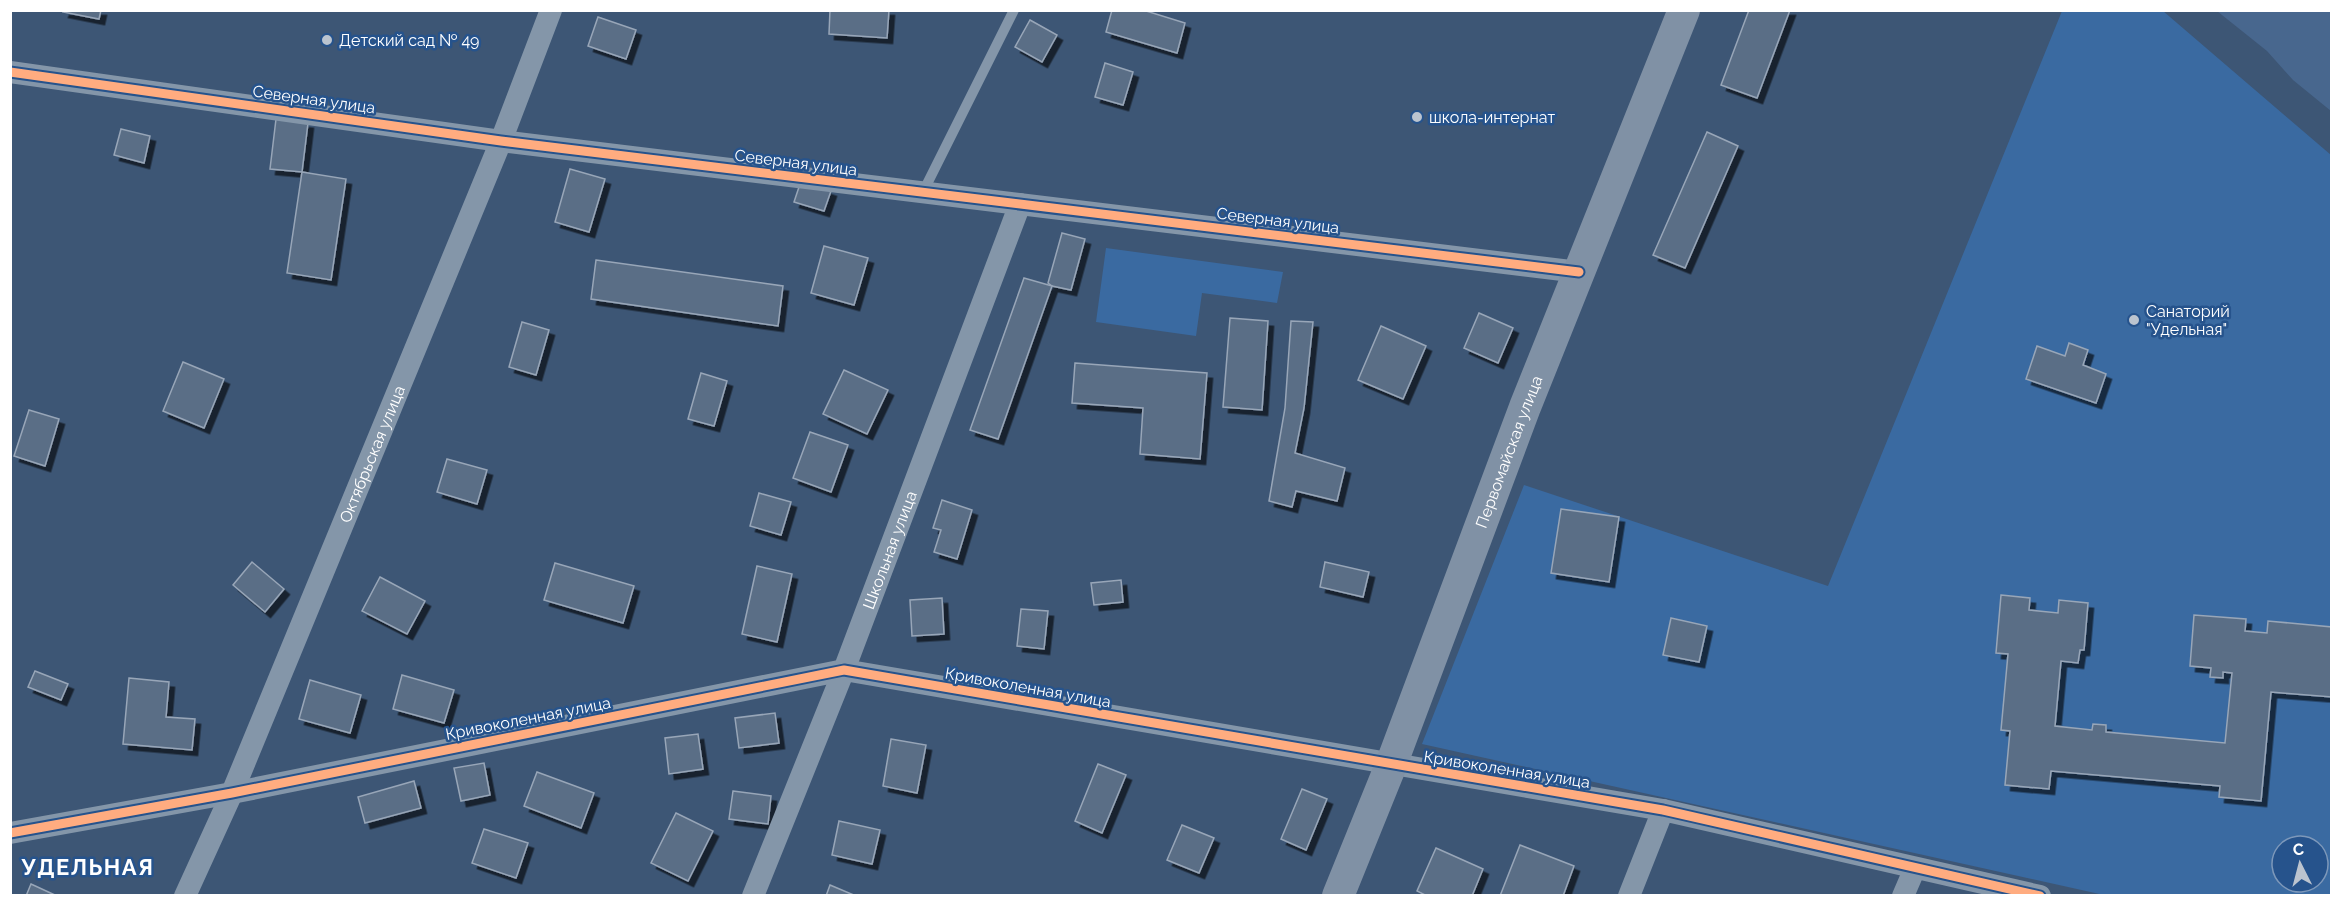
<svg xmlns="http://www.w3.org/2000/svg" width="2342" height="906" font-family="Raleway,sans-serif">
	<defs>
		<filter id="shadow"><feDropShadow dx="5.5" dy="5.5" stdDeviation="0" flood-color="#0009"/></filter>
	</defs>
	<rect width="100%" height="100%" fill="#3d5675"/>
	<g fill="#3a6aa1" fill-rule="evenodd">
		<path d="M 2062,11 L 2163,11 L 2331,155 L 2331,895 L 2104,895 L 1422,744 L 1524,485 L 1828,586 ZM 2282,846 L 2318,846 L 2318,882 L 2282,882 Z"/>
		<path d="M 1106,248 L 1283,272 L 1277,303 L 1202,293 L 1196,336 L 1096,322 Z"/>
	</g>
	<path fill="#48678e" d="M 2217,11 L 2331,11 L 2331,111 L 2293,80 L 2267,51 Z"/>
	<g fill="#5a6e86" stroke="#98a6b8" stroke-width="1.5" filter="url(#shadow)">
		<path d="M 64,10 L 101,10 L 99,19 L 63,12 Z"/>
		<path d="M 830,10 L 889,10 L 887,38 L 829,34 Z"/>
		<path d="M 1112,10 L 1143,10 L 1185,23 L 1177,53 L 1106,32 Z"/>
		<path d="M 1749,10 L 1790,10 L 1757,98 L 1721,85 Z"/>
		<path d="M 598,17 L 636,30 L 626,59 L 588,46 Z"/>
		<path d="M 1030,20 L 1057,35 L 1042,62 L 1015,47 Z"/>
		<path d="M 1105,63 L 1133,72 L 1123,105 L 1095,97 Z"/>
		<path d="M 276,119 L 308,123 L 302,172 L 270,169 Z"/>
		<path d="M 121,129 L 150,136 L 144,163 L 114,155 Z"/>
		<path d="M 1707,132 L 1738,146 L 1685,268 L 1653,255 Z"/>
		<path d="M 570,169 L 605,179 L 589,232 L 555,222 Z"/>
		<path d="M 302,172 L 346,179 L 331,280 L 287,273 Z"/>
		<path d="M 801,181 L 831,191 L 824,211 L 794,202 Z"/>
		<path d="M 1062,233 L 1085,239 L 1071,290 L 1052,286 L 1048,283 Z"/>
		<path d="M 824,246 L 868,258 L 854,305 L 811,293 Z"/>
		<path d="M 596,260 L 783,286 L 778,326 L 591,299 Z"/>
		<path d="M 1024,278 L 1052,286 L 998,439 L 970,430 Z"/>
		<path d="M 1479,313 L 1513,328 L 1498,363 L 1464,348 Z"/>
		<path d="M 1230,318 L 1268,321 L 1262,410 L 1223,407 Z"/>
		<path d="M 1291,321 L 1313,322 L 1304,408 L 1295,453 L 1345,468 L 1337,501 L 1296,491 L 1292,507 L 1269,501 L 1285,408 Z"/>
		<path d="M 522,322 L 549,330 L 536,375 L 509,367 Z"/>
		<path d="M 1381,326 L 1426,346 L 1403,399 L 1358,380 Z"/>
		<path d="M 2069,343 L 2088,350 L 2083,365 L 2106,374 L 2096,403 L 2026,379 L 2037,346 L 2065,356 Z"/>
		<path d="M 183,362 L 224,379 L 204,428 L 163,411 Z"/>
		<path d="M 1075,363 L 1207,373 L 1200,459 L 1140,454 L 1143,408 L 1072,403 Z"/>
		<path d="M 844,370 L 888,390 L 867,434 L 823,414 Z"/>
		<path d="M 701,373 L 727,381 L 714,426 L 688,419 Z"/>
		<path d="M 29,410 L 59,419 L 45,466 L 14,456 Z"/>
		<path d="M 810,432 L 848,445 L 831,492 L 793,478 Z"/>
		<path d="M 447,459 L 487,470 L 477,504 L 437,492 Z"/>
		<path d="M 759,493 L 791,502 L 781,535 L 750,526 Z"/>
		<path d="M 942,500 L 972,510 L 957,559 L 934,552 L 941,530 L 933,528 Z"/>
		<path d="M 1561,509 L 1619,517 L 1609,582 L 1551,573 Z"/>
		<path d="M 252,562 L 284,589 L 265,612 L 233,585 Z"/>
		<path d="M 1325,562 L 1369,572 L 1363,597 L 1320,587 Z"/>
		<path d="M 555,563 L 634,586 L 623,623 L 544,600 Z"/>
		<path d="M 757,566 L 792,574 L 777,642 L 742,634 Z"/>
		<path d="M 380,577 L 425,601 L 407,634 L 362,611 Z"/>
		<path d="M 1121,580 L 1123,602 L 1094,605 L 1091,583 Z"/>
		<path d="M 2001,595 L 2030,598 L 2029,610 L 2058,613 L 2059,600 L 2088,603 L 2084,650 L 2080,650 L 2078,663 L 2061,661 L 2055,726 L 2092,730 L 2093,724 L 2106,725 L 2106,732 L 2225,743 L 2232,673 L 2223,672 L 2223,678 L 2210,677 L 2211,668 L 2190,666 L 2194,615 L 2246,619 L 2245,631 L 2267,633 L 2268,621 L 2332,627 L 2332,697 L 2271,692 L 2261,801 L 2219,797 L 2220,786 L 2051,771 L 2049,789 L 2005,785 L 2010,731 L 2001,730 L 2008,654 L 1996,653 Z"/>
		<path d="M 942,598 L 944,634 L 912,636 L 910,600 Z"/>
		<path d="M 1021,609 L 1048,611 L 1044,649 L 1017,646 Z"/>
		<path d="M 1671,618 L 1707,626 L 1699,662 L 1663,655 Z"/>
		<path d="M 35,671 L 68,684 L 61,700 L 28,687 Z"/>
		<path d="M 402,675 L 454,690 L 444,723 L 393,709 Z"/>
		<path d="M 129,678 L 169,682 L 166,717 L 195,719 L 192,750 L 123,744 Z"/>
		<path d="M 310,680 L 361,695 L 350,733 L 299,719 Z"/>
		<path d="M 775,713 L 779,743 L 739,748 L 735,718 Z"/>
		<path d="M 698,734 L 703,769 L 669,774 L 665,738 Z"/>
		<path d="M 891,739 L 926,745 L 917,793 L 883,786 Z"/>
		<path d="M 484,763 L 490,795 L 461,801 L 454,768 Z"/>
		<path d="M 1098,764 L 1126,775 L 1102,833 L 1075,821 Z"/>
		<path d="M 537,772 L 594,793 L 581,828 L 524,806 Z"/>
		<path d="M 414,781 L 421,808 L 365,823 L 358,797 Z"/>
		<path d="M 1302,789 L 1327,799 L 1306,850 L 1281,839 Z"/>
		<path d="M 733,791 L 771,796 L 768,824 L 729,819 Z"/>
		<path d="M 676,813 L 713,831 L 688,881 L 651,863 Z"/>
		<path d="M 839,821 L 880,830 L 872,864 L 832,855 Z"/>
		<path d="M 1182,825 L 1214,838 L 1199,873 L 1167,860 Z"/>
		<path d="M 484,829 L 528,843 L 516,878 L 472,863 Z"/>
		<path d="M 1520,845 L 1574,866 L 1563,896 L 1500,896 Z"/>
		<path d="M 1436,848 L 1483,869 L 1472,896 L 1427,896 L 1417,891 Z"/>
		<path d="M 31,884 L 57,896 L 26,896 Z"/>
		<path d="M 830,885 L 856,896 L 826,896 Z"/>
	</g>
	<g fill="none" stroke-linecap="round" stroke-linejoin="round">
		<path stroke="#8496a9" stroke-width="10" d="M 923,192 L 1014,10"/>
		<g stroke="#8496a9" stroke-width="22">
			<path d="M 10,72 L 501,141 L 1579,272"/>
			<path d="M 10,833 L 232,793 L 844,670 L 1663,810 L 2040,896"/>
			<path id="s1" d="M 185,896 L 232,793 L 501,141 L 551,10"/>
			<path id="s2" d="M 753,896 L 844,670 L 1020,204"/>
			<path d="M 1629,896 L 1663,810"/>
			<path d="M 1903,896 L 1915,868"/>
		</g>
		<path stroke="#8091a5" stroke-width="32" id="s3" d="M 1338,896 L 1391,765 L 1525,407 L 1684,10"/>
		<g stroke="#26538c" stroke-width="13">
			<g id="cycleway">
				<path d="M 10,72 L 501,141 L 1579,272"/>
				<path d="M 10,833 L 232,793 L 844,670 L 1663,810 L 2040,896"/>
			</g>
		</g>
		<use href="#cycleway" stroke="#ffac80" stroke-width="9"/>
	</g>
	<g fill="#bbc4cf" stroke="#26538c" stroke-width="2">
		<circle cx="327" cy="40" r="6"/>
		<circle cx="1417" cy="117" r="6"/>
		<circle cx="2134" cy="320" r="6"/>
	</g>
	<g text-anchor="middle" stroke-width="5" stroke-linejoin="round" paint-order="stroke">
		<g font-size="16" fill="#fff" stroke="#26538c" text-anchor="start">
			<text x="339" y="46">Детский сад № 49</text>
			<text x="1429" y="123">школа-интернат</text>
			<text x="2146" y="317">Санаторий<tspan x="2146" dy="18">"Удельная"</tspan></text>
		</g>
		<g font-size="16" fill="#fff" stroke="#26538c">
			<text transform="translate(314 99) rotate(8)" y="6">Северная улица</text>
			<text transform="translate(796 162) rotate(7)" y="6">Северная улица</text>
			<text transform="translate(1278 220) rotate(7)" y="6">Северная улица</text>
			<text dy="6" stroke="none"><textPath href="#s3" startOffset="476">Первомайская улица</textPath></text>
			<text dy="6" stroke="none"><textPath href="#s1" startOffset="480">Октябрьская улица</textPath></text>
			<text dy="6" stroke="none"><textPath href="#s2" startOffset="372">Школьная улица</textPath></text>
			<text transform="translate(1028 687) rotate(10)" y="6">Кривоколенная улица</text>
			<text transform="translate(528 718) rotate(-11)" y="6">Кривоколенная улица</text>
			<text transform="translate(1507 769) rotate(9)" y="6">Кривоколенная улица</text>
		</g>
		<g font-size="22" font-weight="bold" letter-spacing="1.5" fill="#fff" stroke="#26538c">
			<text x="88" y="875">УДЕЛЬНАЯ</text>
		</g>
	</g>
	<rect width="2342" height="906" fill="none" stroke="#ffffff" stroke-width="24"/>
	<g transform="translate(2300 864) rotate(354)"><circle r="28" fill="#26538c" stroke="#7d98ba" stroke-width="1.5"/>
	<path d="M0-4.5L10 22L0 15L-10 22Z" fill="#bbc4cf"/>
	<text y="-9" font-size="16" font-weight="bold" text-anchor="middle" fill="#ffffff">С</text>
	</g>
</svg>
